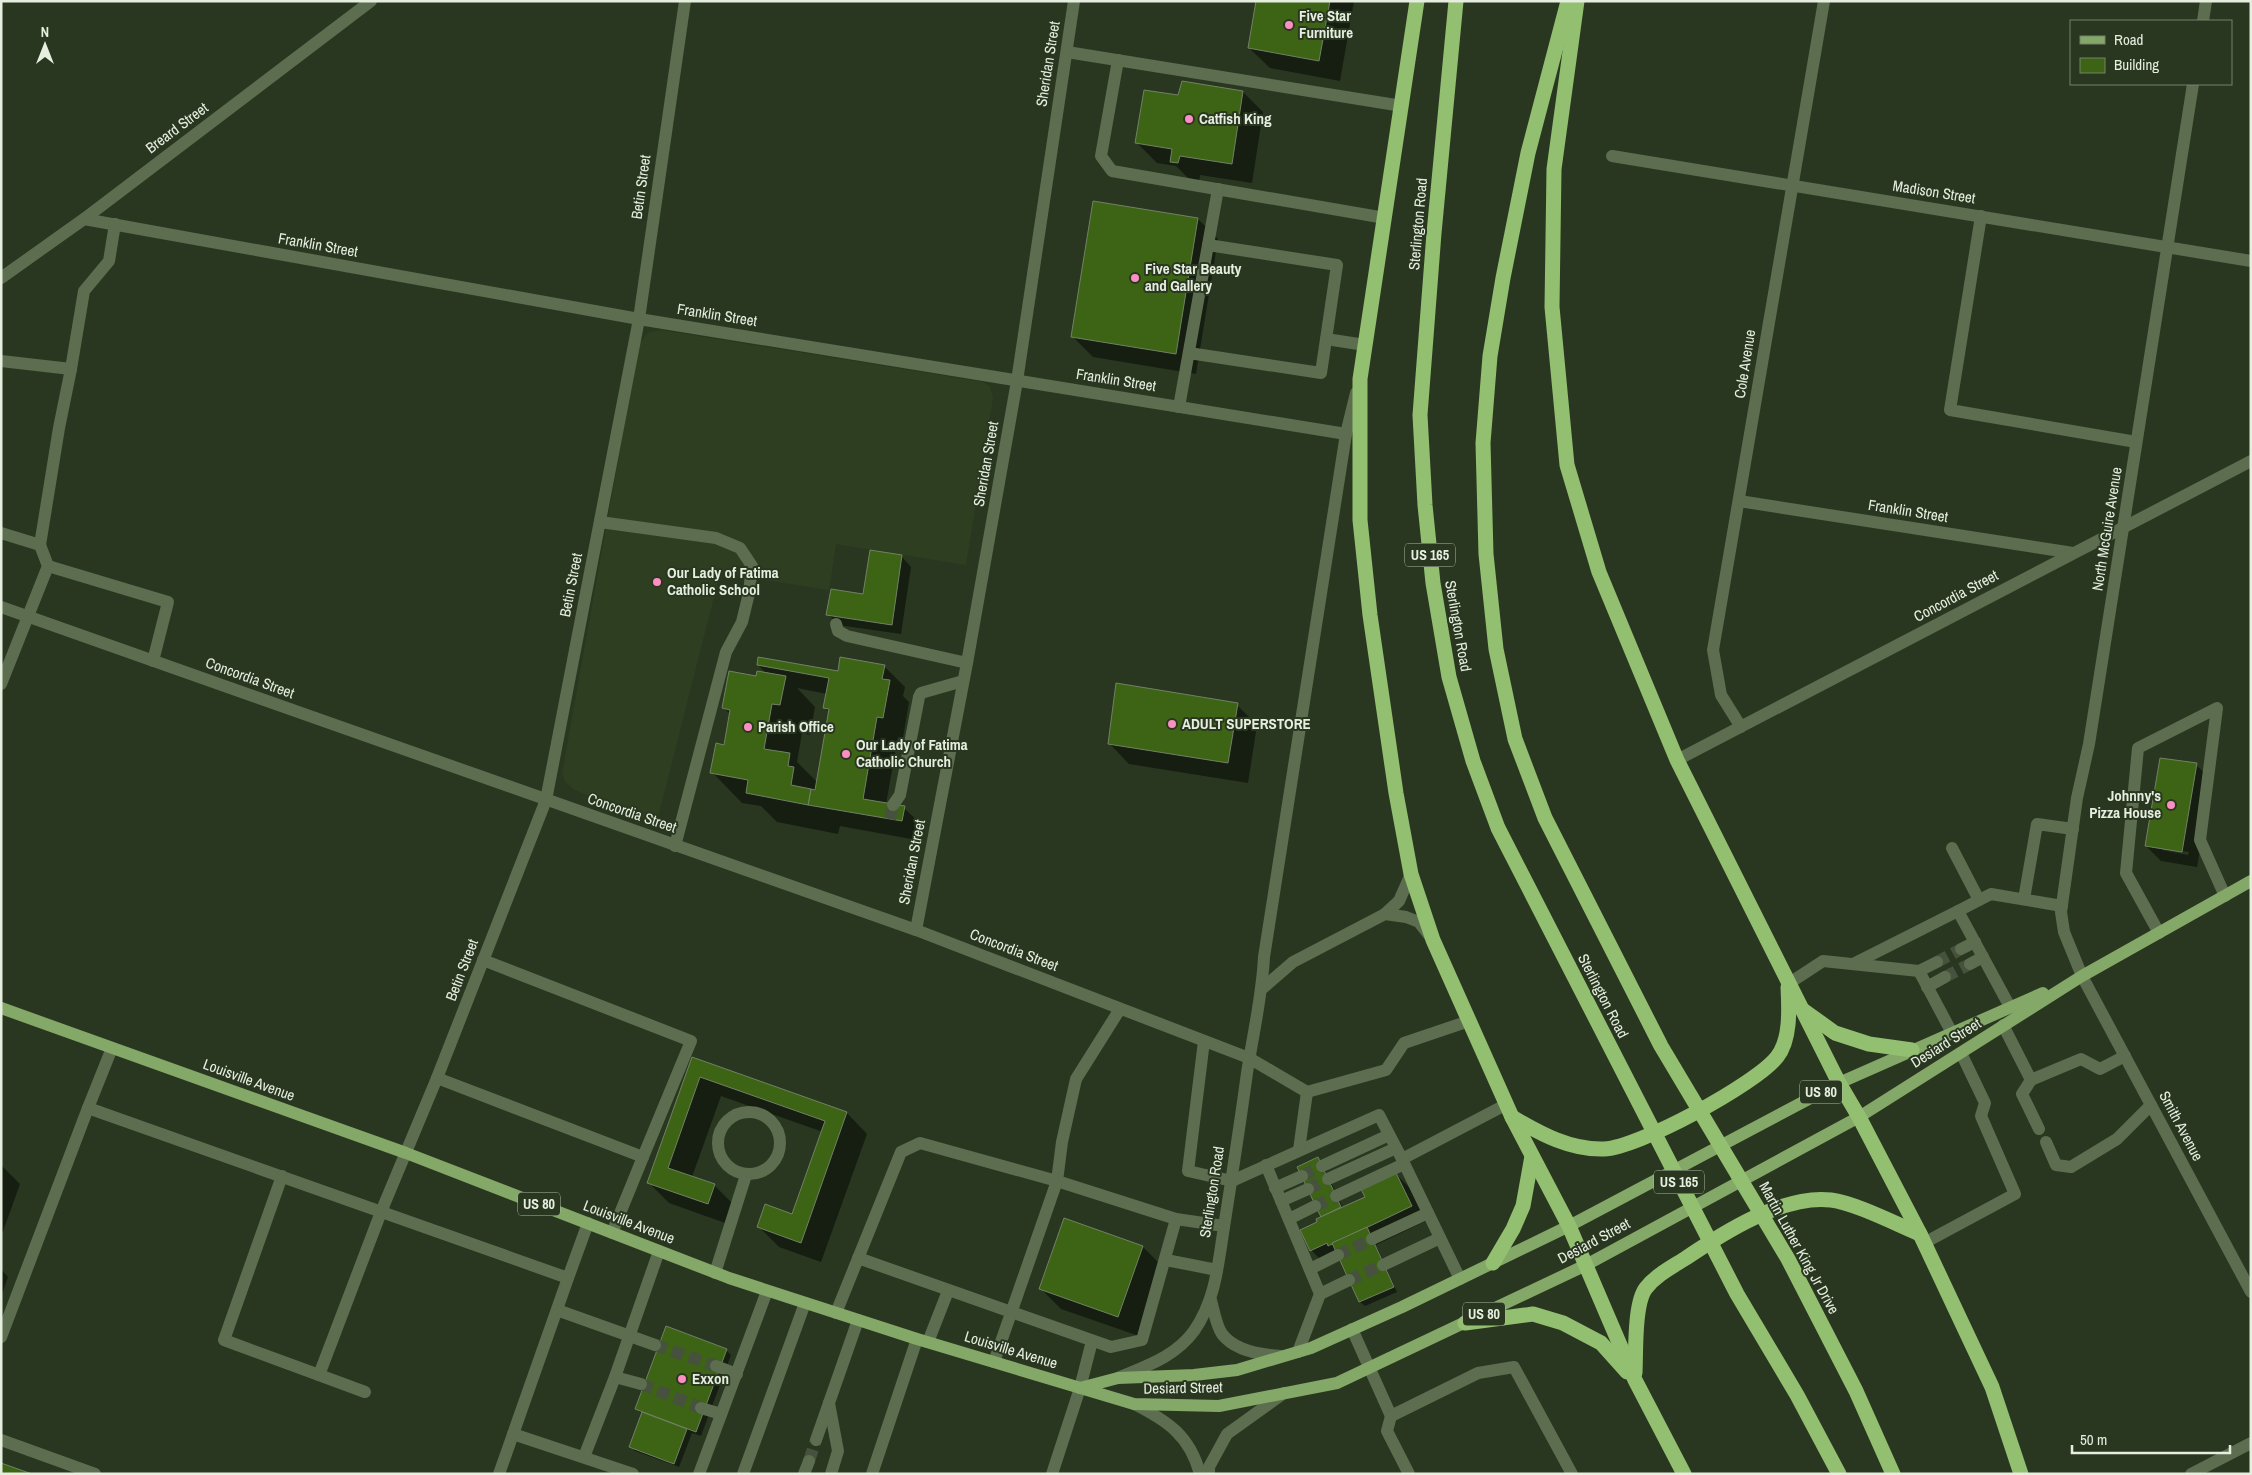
<svg xmlns="http://www.w3.org/2000/svg" width="2252" height="1475" font-family="'Archivo Narrow',sans-serif">
	<rect width="100%" height="100%" fill="#2a3720"/>
	<path fill="#2e3f21" d="M 661,330 L 983,382 L 990,387 L 993,397 L 966,565 L 836,544 L 829,590 L 720,573 L 656,825 L 575,790 L 565,782 L 562,774 L 639,344 L 648,333 Z"/>
	<g fill="#0007" fill-rule="evenodd">
		<path d="M 1257,1 L 1354,1 L 1340,81 L 1270,68 L 1249,48 Z"/>
		<path d="M 1243,92 L 1263,112 L 1252,183 L 1200,175 L 1199,183 L 1192,182 L 1176,166 L 1157,163 L 1137,143 L 1178,97 Z"/>
		<path d="M 1198,219 L 1218,239 L 1196,374 L 1093,357 L 1073,337 Z"/>
		<path d="M 901,556 L 911,567 L 901,634 L 838,625 L 828,614 L 864,595 Z"/>
		<path d="M 758,665 L 839,672 L 884,666 L 905,687 L 903,696 L 909,702 L 903,738 L 898,737 L 886,804 L 904,808 L 925,828 L 922,841 L 840,826 L 838,834 L 777,822 L 761,806 L 742,803 L 712,772 L 725,746 L 731,715 L 724,708 L 757,677 L 767,674 ZM 797,688 L 827,694 L 825,708 L 830,713 L 817,782 L 797,762 L 802,733 L 810,735 L 815,707 Z"/>
		<path d="M 1237,705 L 1257,725 L 1248,783 L 1129,764 L 1109,743 Z"/>
		<path d="M 2196,765 L 2212,780 L 2197,867 L 2161,861 L 2146,846 ZM 2162,848 L 2189,852 L 2188,855 L 2162,850 Z"/>
		<path d="M 693,1059 L 847,1113 L 867,1134 L 821,1262 L 779,1247 L 759,1227 L 793,1215 L 823,1132 L 721,1096 L 692,1177 L 714,1185 L 735,1206 L 728,1224 L 669,1203 L 649,1183 Z"/>
		<path d="M 1322,1163 L 1343,1208 L 1367,1197 L 1396,1174 L 1411,1189 L 1426,1221 L 1376,1245 L 1397,1292 L 1365,1306 L 1360,1302 L 1341,1259 L 1326,1265 L 1311,1250 L 1319,1223 L 1323,1217 Z"/>
		<path d="M 1,1165 L 20,1184 L 1,1237 Z"/>
		<path d="M 1143,1247 L 1163,1267 L 1139,1336 L 1061,1309 L 1041,1289 Z"/>
		<path d="M 1,1269 L 8,1277 L 1,1297 Z"/>
		<path d="M 726,1350 L 731,1355 L 701,1436 L 692,1433 L 679,1467 L 635,1451 L 631,1447 L 643,1414 L 636,1409 Z"/>
	</g>
	<g fill="#3d6415" stroke="#718166">
		<path d="M 1256,1 L 1330,1 L 1319,61 L 1248,48 Z"/>
		<path d="M 1182,81 L 1243,91 L 1232,164 L 1180,156 L 1178,163 L 1170,162 L 1172,149 L 1135,143 L 1144,90 L 1178,95 Z"/>
		<path d="M 1093,201 L 1198,218 L 1176,354 L 1071,337 Z"/>
		<path d="M 870,550 L 902,555 L 892,625 L 826,615 L 831,589 L 863,594 Z"/>
		<path d="M 758,657 L 838,671 L 840,657 L 885,665 L 882,679 L 890,680 L 883,718 L 877,717 L 863,799 L 905,806 L 902,821 L 808,805 L 811,789 L 815,790 L 829,709 L 823,708 L 829,678 L 757,665 Z"/>
		<path d="M 729,671 L 756,676 L 757,671 L 786,676 L 780,705 L 772,704 L 764,749 L 790,753 L 788,766 L 794,767 L 791,785 L 811,789 L 808,805 L 746,793 L 748,780 L 710,773 L 716,743 L 724,745 L 730,710 L 722,708 Z"/>
		<path d="M 1116,683 L 1238,703 L 1228,763 L 1108,744 Z"/>
		<path d="M 2160,758 L 2197,763 L 2182,852 L 2145,846 Z"/>
		<path d="M 692,1057 L 847,1112 L 801,1243 L 757,1227 L 765,1204 L 792,1214 L 825,1121 L 700,1077 L 668,1168 L 715,1184 L 708,1204 L 647,1183 Z"/>
		<path d="M 1318,1157 L 1341,1207 L 1321,1217 L 1297,1167 Z"/>
		<path d="M 1396,1173 L 1412,1206 L 1328,1246 L 1327,1243 L 1310,1251 L 1300,1230 L 1317,1222 L 1316,1219 L 1365,1197 L 1361,1189 Z"/>
		<path d="M 1064,1218 L 1143,1246 L 1118,1317 L 1039,1289 Z"/>
		<path d="M 1367,1227 L 1394,1287 L 1359,1302 L 1332,1243 Z"/>
		<path d="M 666,1326 L 727,1349 L 696,1432 L 635,1409 Z"/>
		<path d="M 642,1412 L 687,1429 L 674,1464 L 629,1447 Z"/>
		<path d="M 1,1463 L 32,1474 L 1,1474 Z"/>
	</g>
	<g fill="none" stroke-linecap="round" stroke-linejoin="round">
		<g stroke="#46523d" stroke-width="12" stroke-dasharray="12 6" stroke-linecap="butt">
			<path d="M 890,819 L 893,805"/>
			<path d="M 1937,962 L 1961,949"/>
			<path d="M 1945,977 L 1970,964"/>
			<path d="M 1302,1176 L 1322,1166"/>
			<path d="M 1308,1189 L 1328,1179"/>
			<path d="M 1315,1206 L 1336,1196"/>
			<path d="M 1338,1255 L 1372,1239"/>
			<path d="M 1349,1280 L 1383,1265"/>
			<path d="M 655,1345 L 716,1366"/>
			<path d="M 641,1384 L 701,1408"/>
			<path d="M 809,1461 L 816,1440"/>
		</g>
		<g stroke="#5c6e4f" stroke-width="12">
			<path d="M 2203,21 L 2206,1"/>
			<path d="M 1067,52 L 1402,106"/>
			<path d="M 1118,60 L 1101,156 L 1112,171 L 1385,218"/>
			<path d="M 2193,84 L 2089,744 L 2077,798 L 2061,912 L 2064,932 L 2082,976 L 2251,1292"/>
			<path d="M 1612,156 L 2251,261"/>
			<path d="M 1981,216 L 1950,410 L 2136,442"/>
			<path d="M 84,219 L 639,319 L 1346,434"/>
			<path d="M 1,278 L 84,219 L 371,1"/>
			<path d="M 1326,339 L 1365,345"/>
			<path d="M 1189,353 L 1321,373 L 1337,265 L 1208,245"/>
			<path d="M 1,361 L 71,369 L 84,291 L 109,261 L 115,224"/>
			<path d="M 1179,407 L 1218,189"/>
			<path d="M 1739,501 L 2073,553"/>
			<path d="M 600,522 L 716,538 L 740,548 L 752,566 L 749,593 L 742,622 L 726,652 L 675,846"/>
			<path d="M 1,533 L 40,545 L 59,428 L 71,369"/>
			<path d="M 48,566 L 168,602 L 153,661"/>
			<path d="M 1,607 L 916,930 L 1249,1058 L 1307,1092 L 1386,1070 L 1404,1043 L 1469,1021"/>
			<path d="M 836,624 L 838,631 L 847,636 L 967,663"/>
			<path d="M 1,684 L 48,566 L 40,545"/>
			<path d="M 1741,727 L 1721,695 L 1713,650 L 1824,1"/>
			<path d="M 1677,760 L 2251,461"/>
			<path d="M 893,805 L 900,795 L 919,697 L 921,693 L 963,681"/>
			<path d="M 1952,848 L 1979,900"/>
			<path d="M 2024,899 L 2037,824 L 2073,829"/>
			<path d="M 1958,911 L 1991,894 L 2062,906"/>
			<path d="M 1385,914 L 1399,901 L 1411,874"/>
			<path d="M 916,930 L 967,663 L 1017,381 L 1074,1"/>
			<path d="M 2159,933 L 2126,873 L 2138,748 L 2217,708 L 2200,840 L 2225,896"/>
			<path d="M 1961,949 L 1975,942"/>
			<path d="M 483,960 L 691,1041 L 643,1157"/>
			<path d="M 1853,964 L 1958,911 L 2010,1007"/>
			<path d="M 1970,964 L 1983,957"/>
			<path d="M 1919,971 L 1937,962"/>
			<path d="M 1788,984 L 1823,961 L 1919,971 L 1952,1033"/>
			<path d="M 1927,987 L 1945,977"/>
			<path d="M 1263,988 L 1293,962 L 1385,914 L 1406,917 L 1419,922 L 1429,935"/>
			<path d="M 2003,1025 L 2031,1080 L 2081,1059 L 2100,1069 L 2125,1056"/>
			<path d="M 1204,1041 L 1188,1171 L 1232,1181 L 1379,1115 L 1402,1159 L 1507,1104"/>
			<path d="M 112,1048 L 88,1108 L 568,1278 L 588,1223"/>
			<path d="M 437,1078 L 643,1157 L 612,1233"/>
			<path d="M 2031,1080 L 2022,1094 L 2039,1129"/>
			<circle cx="749" cy="1143" r="31"/>
			<path d="M 2046,1142 L 2056,1165 L 2071,1167 L 2117,1139 L 2151,1105"/>
			<path d="M 1299,1150 L 1307,1092"/>
			<path d="M 1402,1159 L 1460,1279"/>
			<path d="M 1266,1165 L 1320,1294 L 1298,1352"/>
			<path d="M 1322,1166 L 1389,1135"/>
			<path d="M 282,1176 L 224,1340 L 319,1375 L 381,1212 L 437,1078 L 546,800 L 639,319 L 685,1"/>
			<path d="M 1328,1179 L 1396,1148"/>
			<path d="M 1275,1188 L 1302,1176"/>
			<path d="M 1336,1196 L 1404,1164"/>
			<path d="M 1281,1201 L 1308,1189"/>
			<path d="M 1289,1219 L 1315,1206"/>
			<path d="M 1372,1239 L 1428,1213"/>
			<path d="M 1924,1243 L 2015,1194 L 1981,1116 L 1985,1103 L 1961,1053"/>
			<path d="M 858,1258 L 1111,1347 L 1142,1340 L 1176,1219"/>
			<path d="M 1166,1260 L 1217,1270"/>
			<path d="M 1383,1265 L 1440,1238"/>
			<path d="M 1310,1269 L 1338,1255"/>
			<path d="M 715,1273 L 746,1175"/>
			<path d="M 1320,1294 L 1349,1280"/>
			<path d="M 1211,1300 C 1214,1311 1216,1325 1222,1334 C 1235,1351 1262,1355 1281,1356"/>
			<path d="M 557,1310 L 655,1345"/>
			<path d="M 836,1313 L 901,1152 L 920,1143 L 1057,1181 L 1176,1219 L 1224,1226"/>
			<path d="M 1352,1329 L 1391,1416 L 1478,1373 L 1514,1367 L 1572,1474"/>
			<path d="M 1,1337 L 88,1108"/>
			<path d="M 928,1342 L 948,1291"/>
			<path d="M 994,1362 L 1057,1181 L 1062,1142 L 1076,1079 L 1120,1009"/>
			<path d="M 716,1366 L 737,1374"/>
			<path d="M 319,1375 L 365,1392"/>
			<path d="M 615,1377 L 641,1384"/>
			<path d="M 1118,1378 C 1146,1366 1175,1357 1194,1331 C 1216,1299 1218,1264 1224,1227 C 1232,1176 1240,1125 1247,1073 C 1253,1034 1262,997 1264,957 L 1346,434 L 1356,393"/>
			<path d="M 829,1403 L 838,1451 L 831,1474"/>
			<path d="M 1134,1404 C 1168,1421 1190,1436 1200,1474"/>
			<path d="M 701,1408 L 721,1414"/>
			<path d="M 1391,1416 L 1387,1431 L 1409,1474"/>
			<path d="M 513,1434 L 633,1474"/>
			<path d="M 1,1440 L 95,1474"/>
			<path d="M 816,1440 L 858,1320"/>
			<path d="M 584,1457 L 615,1377 L 659,1251"/>
			<path d="M 499,1474 L 568,1278"/>
			<path d="M 699,1474 L 767,1291"/>
			<path d="M 743,1474 L 805,1303"/>
			<path d="M 804,1474 L 809,1461"/>
			<path d="M 872,1474 L 917,1339"/>
			<path d="M 1052,1474 L 1080,1388 L 1092,1341"/>
			<path d="M 1209,1474 L 1209,1467 L 1227,1434 L 1284,1393"/>
			<path d="M 2191,1474 L 2251,1443"/>
		</g>
		<g stroke="#84a868" stroke-width="12">
			<path d="M 1,1008 L 406,1153 L 729,1278 L 917,1339 L 1134,1404 L 1219,1406 L 1337,1383 L 1586,1265 L 1859,1117 L 2082,976 L 2251,881"/>
			<path d="M 1080,1388 L 1118,1378 L 1194,1375 L 1237,1370 L 1311,1348 L 1402,1307 L 1569,1226 L 1839,1083 L 2043,993"/>
		</g>
		<g stroke="#93bf71" stroke-width="15">
			<path d="M 1417,1 L 1360,379 L 1360,520 L 1370,615 L 1396,793 L 1411,874 L 1433,940 L 1512,1117 L 1569,1226 L 1635,1380 L 1684,1474"/>
			<path d="M 1456,1 L 1434,233 L 1420,415 L 1425,505 L 1433,583 L 1449,677 L 1473,761 L 1498,828 L 1737,1294 L 1797,1395 L 1839,1474"/>
			<path d="M 1568,1 L 1528,153 L 1503,278 L 1490,356 L 1483,443 L 1486,554 L 1496,649 L 1515,739 L 1545,818 L 1661,1046 L 1788,1259 L 1856,1391 L 1893,1474"/>
			<path d="M 1577,1 L 1554,169 L 1552,307 L 1567,465 L 1599,572 L 1677,760 L 1839,1083 L 1859,1117 L 1920,1234 L 1992,1387 L 2021,1474"/>
			<path d="M 1803,1010 L 1835,1033 L 1869,1044 L 1912,1050"/>
			<path d="M 1512,1117 C 1541,1134 1570,1150 1604,1149 C 1638,1148 1756,1084 1777,1057 C 1791,1040 1789,1008 1788,987"/>
			<path d="M 1493,1263 L 1513,1229 L 1523,1206 L 1532,1156"/>
			<path d="M 1465,1323 L 1533,1314 L 1563,1323 L 1601,1343 L 1627,1372"/>
			<path d="M 1635,1373 C 1636,1353 1634,1303 1646,1288 C 1656,1275 1672,1267 1686,1258 C 1723,1233 1784,1194 1831,1200 C 1855,1203 1896,1224 1920,1234"/>
		</g>
	</g>
	<g fill="#fc8fc1" stroke="#2a3720" stroke-width="2">
		<circle cx="1289" cy="25" r="5"/>
		<circle cx="1189" cy="119" r="5"/>
		<circle cx="1135" cy="278" r="5"/>
		<circle cx="657" cy="582" r="5"/>
		<circle cx="1172" cy="724" r="5"/>
		<circle cx="748" cy="727" r="5"/>
		<circle cx="846" cy="754" r="5"/>
		<circle cx="2171" cy="805" r="5"/>
		<circle cx="682" cy="1379" r="5"/>
	</g>
	<g text-anchor="middle" stroke-width="4" stroke-linejoin="round" paint-order="stroke">
		<g fill="#2a3720" stroke="#adb7a6" stroke-width="1">
			<rect x="1405" y="543.5" width="50" height="23" rx="4"/>
			<rect x="1800" y="1080.5" width="42" height="23" rx="4"/>
			<rect x="1654" y="1170.5" width="50" height="23" rx="4"/>
			<rect x="518" y="1192.5" width="42" height="23" rx="4"/>
			<rect x="1463" y="1302.5" width="42" height="23" rx="4"/>
		</g>
		<g font-size="14" font-weight="bold" fill="#e5eedf">
			<text x="1430" y="560">US 165</text>
			<text x="1821" y="1097">US 80</text>
			<text x="1679" y="1187">US 165</text>
			<text x="539" y="1209">US 80</text>
			<text x="1484" y="1319">US 80</text>
		</g>
		<g font-size="15" font-weight="bold" fill="#e5eedf" stroke="#2a3720" text-anchor="start">
			<text x="1299" y="21">Five Star<tspan x="1299" dy="17">Furniture</tspan></text>
			<text x="1199" y="124">Catfish King</text>
			<text x="1145" y="274">Five Star Beauty<tspan x="1145" dy="17">and Gallery</tspan></text>
			<text x="667" y="578">Our Lady of Fatima<tspan x="667" dy="17">Catholic School</tspan></text>
			<text x="1182" y="729">ADULT SUPERSTORE</text>
			<text x="758" y="732">Parish Office</text>
			<text x="856" y="750">Our Lady of Fatima<tspan x="856" dy="17">Catholic Church</tspan></text>
			<text x="2161" y="801" text-anchor="end">Johnny's<tspan x="2161" dy="17">Pizza House</tspan></text>
			<text x="692" y="1384">Exxon</text>
		</g>
		<g font-size="15" fill="#e5eedf" stroke="#2a3720">
			<text transform="translate(1048 64) rotate(-81)" y="5">Sheridan Street</text>
			<text transform="translate(177 128) rotate(-37)" y="5">Breard Street</text>
			<text transform="translate(641 187) rotate(-82)" y="5">Betin Street</text>
			<text transform="translate(1934 192) rotate(9)" y="5">Madison Street</text>
			<text transform="translate(1418 224) rotate(-85)" y="5">Sterlington Road</text>
			<text transform="translate(318 245) rotate(10)" y="5">Franklin Street</text>
			<text transform="translate(717 315) rotate(9)" y="5">Franklin Street</text>
			<text transform="translate(1745 364) rotate(-81)" y="5">Cole Avenue</text>
			<text transform="translate(1116 380) rotate(9)" y="5">Franklin Street</text>
			<text transform="translate(986 464) rotate(-80)" y="5">Sheridan Street</text>
			<text transform="translate(1908 511) rotate(9)" y="5">Franklin Street</text>
			<text transform="translate(2107 529) rotate(-81)" y="5">North McGuire Avenue</text>
			<text transform="translate(571 585) rotate(-79)" y="5">Betin Street</text>
			<text transform="translate(1956 596) rotate(-28)" y="5">Concordia Street</text>
			<text transform="translate(1458 626) rotate(80)" y="5">Sterlington Road</text>
			<text transform="translate(250 678) rotate(20)" y="5">Concordia Street</text>
			<text transform="translate(632 813) rotate(19)" y="5">Concordia Street</text>
			<text transform="translate(912 862) rotate(-79)" y="5">Sheridan Street</text>
			<text transform="translate(1014 950) rotate(21)" y="5">Concordia Street</text>
			<text transform="translate(462 970) rotate(-69)" y="5">Betin Street</text>
			<text transform="translate(1603 996) rotate(63)" y="5">Sterlington Road</text>
			<text transform="translate(1946 1043) rotate(-32)" y="5">Desiard Street</text>
			<text transform="translate(249 1080) rotate(20)" y="5">Louisville Avenue</text>
			<text transform="translate(2181 1126) rotate(62)" y="5">Smith Avenue</text>
			<text transform="translate(1212 1192) rotate(-81)" y="5">Sterlington Road</text>
			<text transform="translate(629 1222) rotate(21)" y="5">Louisville Avenue</text>
			<text transform="translate(1594 1241) rotate(-28)" y="5">Desiard Street</text>
			<text transform="translate(1799 1248) rotate(61)" y="5">Martin Luther King Jr Drive</text>
			<text transform="translate(1011 1350) rotate(17)" y="5">Louisville Avenue</text>
			<text transform="translate(1183 1388) rotate(-1)" y="5">Desiard Street</text>
		</g>
	</g>
	<rect width="2252" height="1475" fill="none" stroke="#e5eedf" stroke-width="5"/>
	<rect x="2070" y="20" width="162" height="65" fill="#2a3720" stroke="#75806c"/>
	<rect x="2080" y="36" width="25" height="8" fill="#84a868" stroke="#75806c"/>
	<text x="2114" y="45" font-size="15" fill="#e5eedf">Road</text>
	<rect x="2080" y="58" width="25" height="15" fill="#3d6415" stroke="#75806c"/>
	<text x="2114" y="70" font-size="15" fill="#e5eedf">Building</text>
	<g transform="translate(45 45)" stroke="#2a3720" stroke-width="4" paint-order="stroke">
	<path d="M0-4L9 19L0 12L-9 19Z" fill="#e5eedf"/>
	<text y="-8" font-size="14" font-weight="bold" text-anchor="middle" fill="#e5eedf">N</text>
	</g>
	<path d="M2072 1445v8h158v-8" fill="none" stroke="#e5eedf" stroke-width="2.5"/>
	<text x="2080" y="1445" font-size="15" fill="#e5eedf" stroke="#2a3720" stroke-width="4" paint-order="stroke">50 m</text>
</svg>
